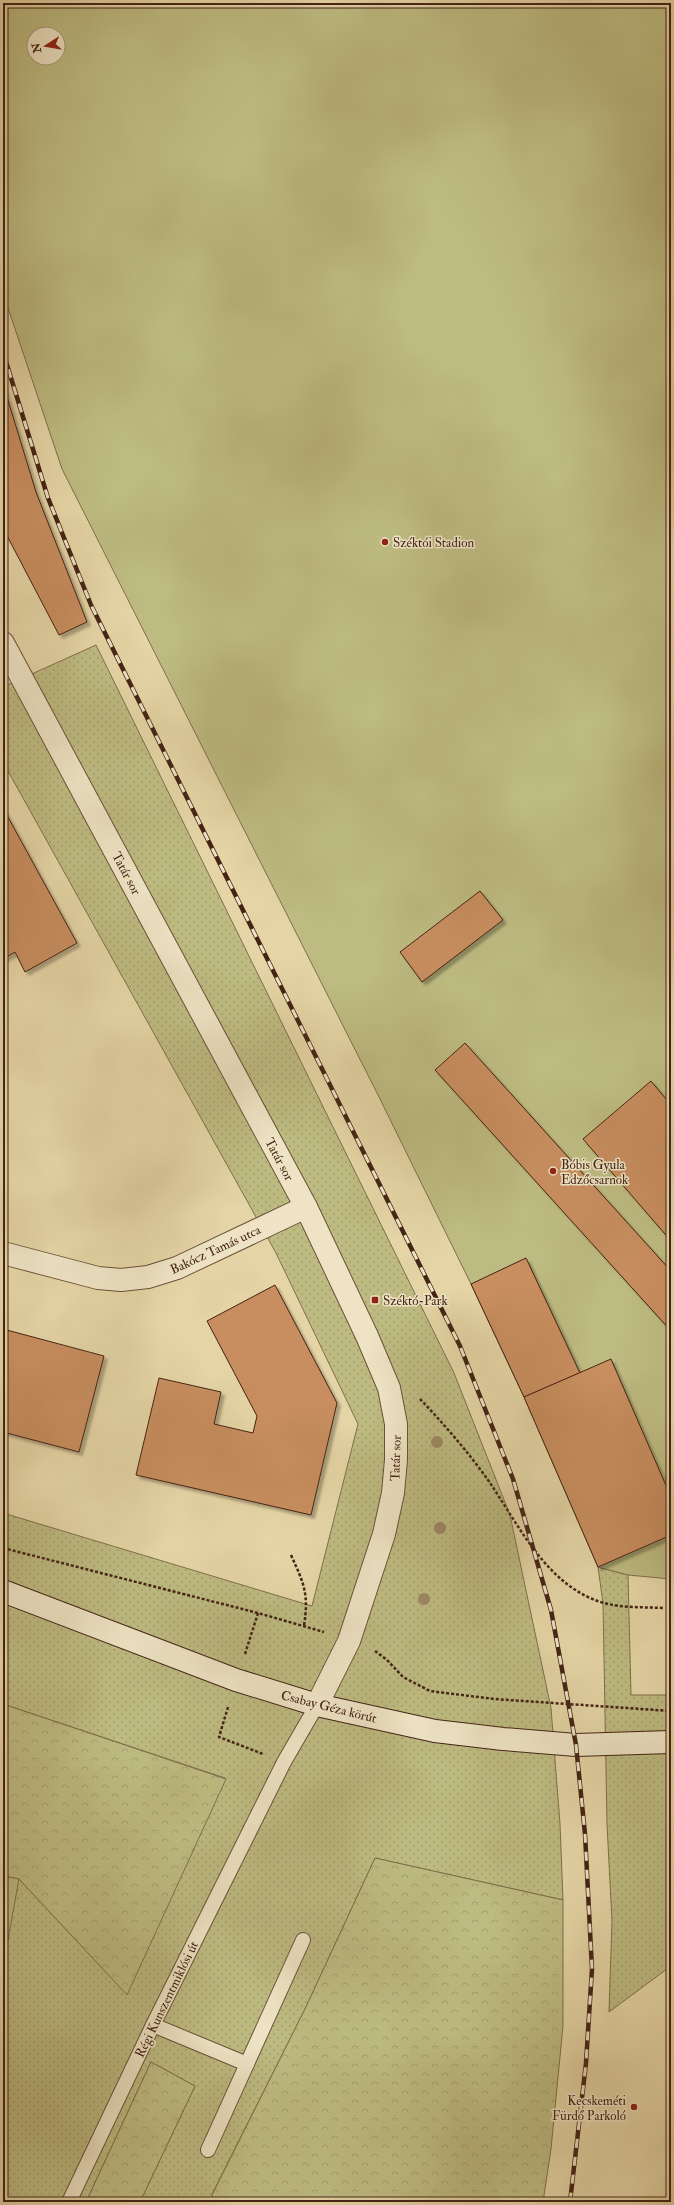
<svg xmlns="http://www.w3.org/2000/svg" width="674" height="2205" font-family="'IM FELL Double Pica',serif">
	<defs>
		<pattern id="grass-dots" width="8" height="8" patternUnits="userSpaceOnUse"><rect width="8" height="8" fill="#bdbb81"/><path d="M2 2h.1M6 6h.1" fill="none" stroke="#a4a06f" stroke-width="1.8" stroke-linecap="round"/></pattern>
		<pattern id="forest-crowns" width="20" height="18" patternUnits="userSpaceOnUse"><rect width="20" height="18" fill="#bdbb81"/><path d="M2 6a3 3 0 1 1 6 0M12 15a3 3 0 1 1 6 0" fill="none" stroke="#a4a06f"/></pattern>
		<filter id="shadow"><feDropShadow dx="3.5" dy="3.5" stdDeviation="1" flood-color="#0004"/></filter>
	</defs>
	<rect width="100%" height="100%" fill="#e5d5a6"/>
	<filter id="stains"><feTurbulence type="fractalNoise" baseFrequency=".005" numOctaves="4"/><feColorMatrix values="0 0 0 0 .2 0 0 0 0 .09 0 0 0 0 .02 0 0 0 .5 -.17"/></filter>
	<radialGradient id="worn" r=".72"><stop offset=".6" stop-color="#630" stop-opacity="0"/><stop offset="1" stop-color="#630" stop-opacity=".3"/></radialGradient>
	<g fill="url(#grass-dots)" stroke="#806f4b">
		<path d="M 96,645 L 454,1373 L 510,1515 L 551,1708 L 560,1824 L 563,1900 L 375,1858 L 305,2009 L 212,2194 L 214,2202 L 140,2202 L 195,2086 L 151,2062 L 86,2202 L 3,2202 L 3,1876 L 19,1879 L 127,1994 L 225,1778 L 3,1704 L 3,1513 L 312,1606 L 358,1424 L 276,1253 L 3,762 L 3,687 Z"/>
		<path d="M 598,1567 L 628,1575 L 631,1695 L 671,1695 L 671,1966 L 609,2012 L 612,1921 L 607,1824 L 603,1603 Z"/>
	</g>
	<g fill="url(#forest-crowns)" stroke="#806f4b">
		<path d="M 3,1704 L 226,1779 L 127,1995 L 19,1879 L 3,1876 Z"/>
		<path d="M 375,1858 L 563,1900 L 563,2026 L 551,2149 L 543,2202 L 214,2202 L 212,2195 L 305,2009 Z"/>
		<path d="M 151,2062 L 195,2086 L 140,2202 L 86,2202 Z"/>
	</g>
	<g fill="#bdbb81" stroke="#806f4b" fill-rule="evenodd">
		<path d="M 3,3 L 671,3 L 671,1579 L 628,1575 L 598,1567 L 524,1397 L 471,1284 L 379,1097 L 62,469 L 3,293 ZM 34,34 L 58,34 L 58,58 L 34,58 Z"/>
		<path d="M 3,1876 L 19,1879 L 3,1967 Z"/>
	</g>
	<g fill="#c88e5e" stroke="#442315" filter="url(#shadow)">
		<path d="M 3,384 L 36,492 L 87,622 L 59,635 L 3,528 Z"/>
		<path d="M 3,808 L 77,943 L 25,972 L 15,952 L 3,959 Z"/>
		<path d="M 480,891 L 503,920 L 422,982 L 400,952 Z"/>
		<path d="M 465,1043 L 671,1271 L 671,1331 L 435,1070 Z"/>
		<path d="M 651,1081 L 671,1105 L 671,1241 L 583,1139 Z"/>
		<path d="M 526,1258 L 580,1373 L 524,1397 L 471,1284 Z"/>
		<path d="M 275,1285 L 337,1403 L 311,1515 L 136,1475 L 159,1378 L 221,1392 L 214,1424 L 253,1433 L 257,1416 L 207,1321 Z"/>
		<path d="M 3,1329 L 104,1356 L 79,1452 L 3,1432 Z"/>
		<path d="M 611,1359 L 671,1497 L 671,1535 L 598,1567 L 524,1397 Z"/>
	</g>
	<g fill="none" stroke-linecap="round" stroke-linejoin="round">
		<g stroke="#6c5039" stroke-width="16">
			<g id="lane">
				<path d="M 153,2025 L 247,2064"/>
				<path d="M 208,2150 L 303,1940"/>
				<path d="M 69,2202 L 153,2025 L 284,1762 L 317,1705"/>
			</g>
		</g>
		<g stroke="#6c5039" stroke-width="24">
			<g id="street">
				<path d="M 3,643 L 306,1207 L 367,1336 L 389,1388 L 396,1424 L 396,1460 L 393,1493 L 384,1534 L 349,1641 L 317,1705"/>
				<path d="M 3,1253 L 98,1278 L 121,1280 L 148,1277 L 177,1268 L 306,1207"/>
			</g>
		</g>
		<g stroke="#442315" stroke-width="24">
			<path id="secondary" d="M 3,1591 L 236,1680 L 317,1705 L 435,1731 L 503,1739 L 576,1745 L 671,1742"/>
		</g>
		<g stroke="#442315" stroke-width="2.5" stroke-dasharray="3 2" stroke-linecap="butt">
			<path d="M 420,1399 C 444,1424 468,1452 488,1480 C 519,1525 547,1587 604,1603 C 623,1608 644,1607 664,1608"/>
			<path d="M 3,1548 L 258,1613 L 324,1632"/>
			<path d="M 291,1555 C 304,1584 309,1593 304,1626"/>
			<path d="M 375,1651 L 387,1660 L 403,1677 L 430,1691 L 494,1699 L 671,1711"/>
			<path d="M 245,1654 L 258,1613"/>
			<path d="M 228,1707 L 219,1737 L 263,1754"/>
		</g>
		<use href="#lane" stroke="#eee4c5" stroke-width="14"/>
		<use href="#street" stroke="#eee4c5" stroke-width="22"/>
		<use href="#secondary" stroke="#eee4c5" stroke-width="22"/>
		<g stroke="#442315" stroke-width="4.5">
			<path id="rail" d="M 3,352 L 48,498 L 91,605 L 460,1346 L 513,1479 L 551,1610 L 576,1745 L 585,1834 L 592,1969 L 586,2063 L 570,2202"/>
		</g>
		<use href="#rail" stroke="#eee4c5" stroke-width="3" stroke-dasharray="9" stroke-linecap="butt"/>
	</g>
	<g fill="#9d8865">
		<circle cx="437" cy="1442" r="6"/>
		<circle cx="440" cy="1528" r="6"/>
		<circle cx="424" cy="1599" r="6"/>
	</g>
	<g fill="#8f2418" stroke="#eee4c5" stroke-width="1.5">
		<circle cx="385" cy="542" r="4"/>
		<circle cx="553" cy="1171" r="4"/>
		<rect x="371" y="1296" width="8" height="8" rx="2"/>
		<circle cx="634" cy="2107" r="4"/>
	</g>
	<g text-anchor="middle" stroke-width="3" stroke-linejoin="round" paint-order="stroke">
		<g font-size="13" fill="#442315" stroke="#eee4c5" text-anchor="start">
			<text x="393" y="547">Széktói Stadion</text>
			<text x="561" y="1169">Bóbis Gyula<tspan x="561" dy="15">Edzőcsarnok</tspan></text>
			<text x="383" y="1305">Széktó-Park</text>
			<text x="626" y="2105" text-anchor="end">Kecskeméti<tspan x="626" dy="15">Fürdő Parkoló</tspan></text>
		</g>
		<g font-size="13" fill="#442315" stroke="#eee4c5">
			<text transform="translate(127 873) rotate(62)" y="5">Tatár sor</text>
			<text transform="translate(280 1159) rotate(62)" y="5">Tatár sor</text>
			<text transform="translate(215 1249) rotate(-25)" y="5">Bakócz Tamás utca</text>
			<text transform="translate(395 1458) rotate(-88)" y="5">Tatár sor</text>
			<text transform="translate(329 1706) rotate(14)" y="5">Csabay Géza körút</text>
			<text transform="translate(166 1999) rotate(-64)" y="5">Régi Kunszentmiklósi út</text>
		</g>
	</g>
	<rect width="674" height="2205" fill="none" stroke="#e5d5a6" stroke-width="16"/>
	<rect x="4" y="4" width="666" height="2197" fill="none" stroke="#442315" stroke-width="2"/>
	<rect x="8" y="8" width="658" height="2189" fill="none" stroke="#442315"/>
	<g transform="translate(46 46) rotate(258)"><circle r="19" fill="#eee4c5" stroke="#aa977f"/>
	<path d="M0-3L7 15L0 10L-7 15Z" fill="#8f2418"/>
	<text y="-6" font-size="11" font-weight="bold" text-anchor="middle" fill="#442315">N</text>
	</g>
	<rect width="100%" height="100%" filter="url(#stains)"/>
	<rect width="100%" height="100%" fill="url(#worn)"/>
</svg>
